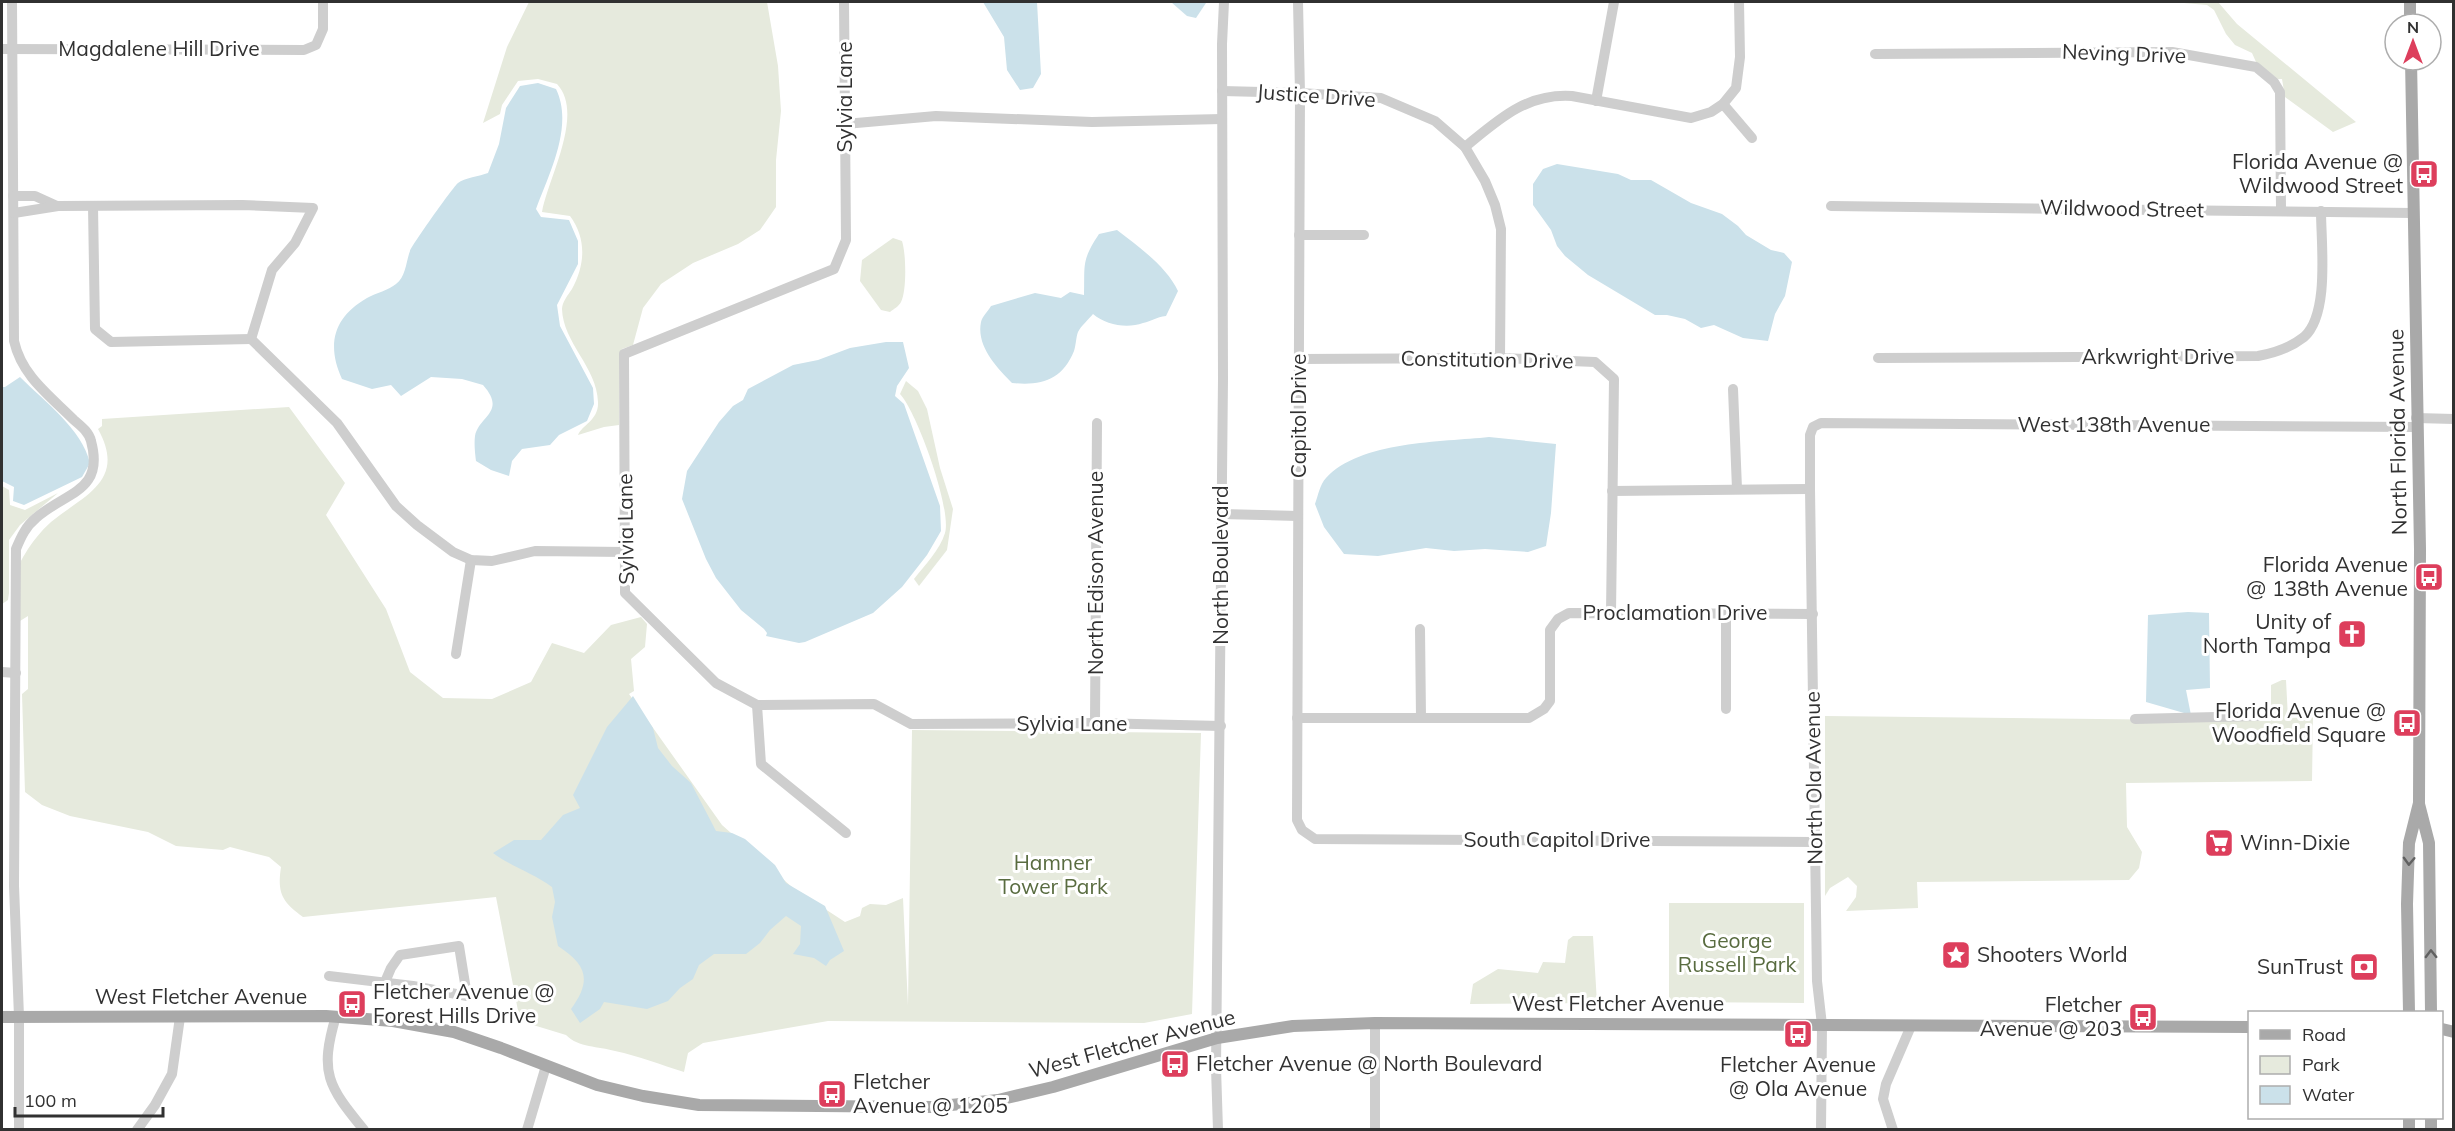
<svg xmlns="http://www.w3.org/2000/svg" width="2455" height="1131" font-family="Mulish,sans-serif">
	<rect width="100%" height="100%" fill="#fff"/>
	<g fill="#e6eadd">
		<path d="M 529,2 L 767,2 L 778,66 L 781,111 L 776,160 L 776,207 L 760,230 L 738,244 L 693,263 L 661,284 L 643,308 L 633,345 L 622,349 L 619,354 L 619,425 L 604,427 L 578,435 C 582,425 599,420 598,402 C 597,367 563,343 562,309 C 562,302 568,295 572,289 C 585,265 587,239 570,216 L 542,212 C 548,178 585,114 557,84 L 538,79 L 518,81 L 502,105 L 500,114 L 483,123 L 507,47 Z"/>
		<path d="M 2172,2 L 2218,2 L 2237,24 L 2356,122 L 2333,132 L 2285,97 L 2282,79 L 2278,79 L 2256,62 L 2252,53 L 2235,45 L 2226,34 L 2214,10 L 2207,5 Z"/>
		<path d="M 893,238 L 902,241 C 906,253 907,290 901,302 C 899,306 894,309 890,312 L 881,310 L 860,281 L 862,260 Z"/>
		<path d="M 906,381 L 918,391 L 927,409 L 940,468 L 953,509 L 947,550 L 919,586 L 914,579 C 924,566 940,550 945,533 C 952,509 917,412 900,394 Z"/>
		<path d="M 289,407 L 345,483 L 326,515 L 386,609 L 410,672 L 443,698 L 492,699 L 531,682 L 552,643 L 584,653 L 611,625 L 641,617 L 647,624 L 645,647 L 631,659 L 634,691 L 629,694 L 722,825 L 793,888 L 845,922 L 860,916 L 862,908 L 870,904 L 886,905 L 903,898 L 908,1006 L 912,730 L 1201,733 L 1192,1014 L 1144,1023 L 828,1021 L 703,1043 L 688,1053 L 684,1072 C 661,1065 639,1056 615,1051 C 598,1046 579,1048 566,1035 L 520,1021 L 496,897 L 303,917 C 282,902 277,893 281,867 L 269,857 L 230,847 L 223,850 L 176,846 L 148,832 L 70,816 L 42,805 L 25,792 L 22,694 L 28,689 L 28,616 L 20,621 C 20,605 16,581 19,566 C 20,562 23,557 25,554 C 32,542 41,531 51,522 C 84,495 127,481 98,429 L 102,426 L 102,419 Z"/>
		<path d="M 2,486 L 9,490 L 10,505 L 25,510 L 58,493 L 20,525 L 9,540 L 9,593 L 8,600 L 2,604 Z"/>
		<path d="M 2282,680 L 2286,680 L 2288,718 L 2313,717 L 2312,781 L 2126,783 L 2127,827 L 2142,852 L 2139,868 L 2129,880 L 1917,882 L 1918,908 L 1846,911 L 1856,897 L 1857,886 L 1848,877 L 1830,888 L 1825,896 L 1825,716 L 2271,721 L 2271,685 Z"/>
		<path d="M 1669,903 L 1804,903 L 1804,1003 L 1669,1002 Z"/>
		<path d="M 1573,936 L 1593,936 L 1597,1003 L 1470,1004 L 1473,984 L 1498,969 L 1538,973 L 1543,962 L 1565,963 L 1568,940 Z"/>
	</g>
	<g fill="#cbe1ea">
		<path d="M 983,2 L 1037,2 L 1041,74 L 1033,88 L 1020,90 L 1007,70 L 1004,37 Z"/>
		<path d="M 1171,2 L 1206,2 L 1206,3 L 1196,18 L 1187,16 Z"/>
		<path d="M 538,83 L 556,89 C 574,126 549,174 536,209 L 541,217 L 569,220 L 578,241 L 578,264 L 557,305 L 560,326 L 593,388 L 594,404 L 587,421 L 559,435 L 550,445 L 522,449 L 512,461 L 509,476 L 491,470 L 476,461 C 475,453 474,444 475,436 C 479,416 507,412 483,385 L 462,379 L 431,377 L 401,396 L 391,385 L 372,389 L 342,379 C 326,344 334,317 367,298 C 376,293 389,290 396,284 C 406,277 406,261 410,251 C 412,245 453,187 458,183 C 464,178 480,176 488,173 L 499,144 L 506,108 L 520,86 Z"/>
		<path d="M 1557,164 L 1618,174 L 1631,180 L 1651,180 L 1691,203 L 1722,214 L 1738,226 L 1746,235 L 1771,250 L 1784,253 L 1792,262 L 1785,296 L 1775,314 L 1768,341 L 1743,338 L 1714,325 L 1701,328 L 1685,319 L 1667,315 L 1655,315 L 1588,275 L 1565,256 L 1557,246 L 1551,230 L 1533,205 L 1533,184 L 1543,169 Z"/>
		<path d="M 1117,230 C 1138,246 1167,267 1178,291 L 1166,316 C 1156,317 1152,321 1143,323 C 1127,329 1106,325 1093,314 C 1089,319 1081,326 1078,332 C 1076,337 1076,345 1074,351 C 1062,380 1042,386 1012,383 C 997,368 976,346 981,322 C 982,317 988,311 991,306 L 1035,293 L 1061,298 L 1070,292 L 1084,295 C 1085,265 1081,261 1099,234 Z"/>
		<path d="M 886,342 L 903,342 L 909,368 L 897,386 L 895,396 L 904,404 L 940,506 L 941,531 L 927,555 L 902,587 L 873,613 L 805,642 L 799,643 L 766,636 L 767,633 L 764,629 L 741,610 L 716,578 L 706,559 L 682,499 L 687,471 L 719,422 L 733,406 L 743,400 L 748,389 L 793,365 L 818,360 L 850,348 Z"/>
		<path d="M 20,377 C 44,401 82,429 90,463 L 82,477 L 24,505 L 13,501 L 14,487 L 2,481 L 2,387 L 5,387 Z"/>
		<path d="M 1489,437 L 1556,444 L 1551,513 L 1546,546 L 1528,552 L 1485,549 L 1454,551 L 1426,548 L 1378,556 L 1344,554 L 1324,527 L 1315,504 C 1318,496 1320,484 1326,478 C 1360,441 1442,442 1489,437 Z"/>
		<path d="M 2188,612 L 2209,613 L 2210,688 L 2186,690 L 2191,715 L 2146,702 L 2148,615 Z"/>
		<path d="M 633,696 L 653,728 L 658,748 L 672,766 L 691,783 L 716,831 L 732,833 L 745,839 L 775,865 L 786,883 L 825,906 L 844,951 L 830,960 L 826,966 L 814,958 L 793,954 L 800,944 L 801,926 L 786,916 L 770,930 L 760,943 L 746,954 L 714,954 L 699,965 L 693,979 L 680,988 L 668,1001 L 647,1009 L 604,1002 L 600,1009 L 580,1023 L 571,1009 C 592,980 587,965 558,946 L 552,917 L 555,902 L 552,887 C 533,873 512,867 493,853 L 514,840 L 541,840 L 563,815 L 580,808 L 573,795 L 607,727 Z"/>
	</g>
	<g fill="none" stroke-linecap="round" stroke-linejoin="round">
		<g stroke="#cecece" stroke-width="10">
			<path d="M 12,2 L 14,341 C 22,376 49,395 74,420 C 81,426 89,432 91,441 C 105,492 65,492 36,518 C 26,526 21,537 16,549 L 14,886 L 19,1017 L 19,1130"/>
			<path d="M 844,2 L 846,240 L 834,269 L 624,354 L 625,593 L 716,683 L 757,705 L 874,704 L 911,724 L 1095,723 L 1221,726"/>
			<path d="M 1298,2 L 1300,93 L 1297,820 L 1302,830 L 1315,839 L 1814,842"/>
			<path d="M 2,49 L 304,50 L 316,45 L 323,29 L 323,2"/>
			<path d="M 1875,54 L 2172,52 L 2256,67 L 2274,82 L 2280,92 L 2281,210"/>
			<path d="M 1222,91 L 1300,93 L 1381,98 L 1435,121 L 1465,147 L 1485,181 L 1495,205 L 1501,229 L 1500,358"/>
			<path d="M 1596,101 L 1614,2"/>
			<path d="M 1723,104 L 1752,138"/>
			<path d="M 845,124 L 936,116 L 1092,122 L 1222,119"/>
			<path d="M 1465,147 C 1498,120 1526,93 1572,96 L 1691,118 L 1711,112 L 1723,104 L 1736,88 L 1740,57 L 1739,2"/>
			<path d="M 13,196 L 35,196 L 57,206"/>
			<path d="M 93,206 L 95,329 L 111,342 L 251,339"/>
			<path d="M 1831,206 L 2413,213"/>
			<path d="M 14,213 L 58,206 L 242,205 L 313,208 L 295,243 L 272,270 L 251,339"/>
			<path d="M 1299,235 L 1364,235"/>
			<path d="M 251,339 L 337,423 L 396,506 L 417,525 L 453,552 L 471,560 L 492,561 L 535,551 L 625,552"/>
			<path d="M 1878,358 L 2258,356 C 2275,353 2290,348 2304,337 C 2330,314 2321,243 2321,211"/>
			<path d="M 1299,359 L 1500,358 L 1595,362 L 1614,379 L 1611,614"/>
			<path d="M 1733,389 L 1737,489"/>
			<path d="M 2416,418 L 2454,419"/>
			<path d="M 1612,491 L 1810,489"/>
			<path d="M 1221,514 L 1298,516"/>
			<path d="M 1726,614 L 1726,709"/>
			<path d="M 1420,629 L 1421,718"/>
			<path d="M 456,654 L 471,560"/>
			<path d="M 2,672 L 16,673"/>
			<path d="M 757,705 L 761,764 L 846,833"/>
			<path d="M 1297,718 L 1529,718 L 1544,709 L 1550,701 L 1550,630 L 1558,619 L 1569,613 L 1813,614"/>
			<path d="M 2135,719 L 2257,716"/>
			<path d="M 1095,723 L 1097,423"/>
			<path d="M 329,976 L 413,986 L 467,996 L 459,946 L 400,955 L 391,968 L 385,982"/>
			<path d="M 336,1016 C 319,1073 328,1086 364,1130"/>
			<path d="M 137,1130 L 155,1105 L 172,1074 L 180,1017"/>
			<path d="M 527,1130 L 546,1066"/>
			<path d="M 1218,1130 L 1216,1068 L 1223,378 L 1222,44 L 1224,2"/>
			<path d="M 1375,1130 L 1375,1023"/>
			<path d="M 1821,1130 L 1822,1025 L 1817,981 L 1810,489 L 1810,435 L 1813,427 L 1821,423 L 2416,427"/>
			<path d="M 1893,1130 L 1883,1099 L 1886,1084 L 1911,1026"/>
		</g>
		<g stroke="#a9a9a9" stroke-width="12">
			<path d="M 2410,2 L 2410,24"/>
			<path d="M 2419,804 L 2429,843 L 2431,1012"/>
			<path d="M 2409,1012 L 2407,904 L 2409,843 L 2419,803 L 2420,549 L 2411,60"/>
			<path d="M 2,1017 L 326,1016 L 393,1021 L 454,1032 L 501,1048 L 597,1085 L 643,1096 L 699,1105 L 932,1107 L 998,1100 L 1053,1087 L 1217,1038 L 1293,1026 L 1375,1023 L 2250,1027"/>
			<path d="M 2442,1029 L 2454,1032"/>
			<path d="M 2409,1130 L 2409,1118"/>
			<path d="M 2431,1130 L 2431,1118"/>
		</g>
	</g>
	<defs><path id="oneway-chevron" d="M-2-3.5L2.5 0L-2 3.5" fill="none" stroke-width="1.6" stroke-linecap="round" stroke-linejoin="round" transform="scale(1.5)"/></defs>
	<g stroke="#616161">
		<use href="#oneway-chevron" transform="translate(2409 861) rotate(92)"/>
		<use href="#oneway-chevron" transform="translate(2431 954) rotate(-91)"/>
	</g>
	<defs>
		<g id="bus-square" transform="scale(1.5)"><rect x="-9" y="-9" width="18" height="18" rx="4" fill="#dd3e5c" stroke="#fff"/><path d="M-5-6H5V4H4V6H2V4H-2V6H-4V4H-5ZM-3.5-4V0h7V-4ZM-3.5 1.2v1.5H-2V1.2ZM2 1.2v1.5H3.5V1.2Z" fill="#fff"/></g>
		<g id="church-square" transform="scale(1.5)"><rect x="-9" y="-9" width="18" height="18" rx="4" fill="#dd3e5c" stroke="#fff"/><path d="M-1.2-6h2.4v3.5h3.3v2.4h-3.3V6h-2.4V-.1h-3.3v-2.4h3.3Z" fill="#fff"/></g>
		<g id="supermarket-square" transform="scale(1.5)"><rect x="-9" y="-9" width="18" height="18" rx="4" fill="#dd3e5c" stroke="#fff"/><path d="M-6-5.5h2.5l.6 2H6L4.5 2H-2.5L-4.4-4H-6ZM-1.5 3.2a1.3 1.3 0 1 0 .1 0ZM3 3.2a1.3 1.3 0 1 0 .1 0Z" fill="#fff"/></g>
		<g id="sight-square" transform="scale(1.5)"><rect x="-9" y="-9" width="18" height="18" rx="4" fill="#dd3e5c" stroke="#fff"/><path d="M0-6L1.8-2.2L6-1.7L2.9 1.2L3.7 5.4L0 3.3L-3.7 5.4L-2.9 1.2L-6-1.7L-1.8-2.2Z" fill="#fff"/></g>
		<g id="bank-square" transform="scale(1.5)"><rect x="-9" y="-9" width="18" height="18" rx="4" fill="#dd3e5c" stroke="#fff"/><path d="M-6-4H6V4H-6ZM0-2.3a2.3 2.3 0 1 0 0 4.6a2.3 2.3 0 1 0 0-4.6Z" fill="#fff"/></g>
	</defs>
	<g fill-rule="evenodd">
		<use href="#bus-square" x="2424" y="174"/>
		<use href="#bus-square" x="2429" y="577"/>
		<use href="#church-square" x="2352" y="634"/>
		<use href="#bus-square" x="2407" y="723"/>
		<use href="#supermarket-square" x="2219" y="843"/>
		<use href="#sight-square" x="1956" y="955"/>
		<use href="#bank-square" x="2364" y="967"/>
		<use href="#bus-square" x="352" y="1004"/>
		<use href="#bus-square" x="2143" y="1017"/>
		<use href="#bus-square" x="1798" y="1034"/>
		<use href="#bus-square" x="1175" y="1064"/>
		<use href="#bus-square" x="832" y="1094"/>
	</g>
	<g text-anchor="middle" stroke-width="6" stroke-linejoin="round" paint-order="stroke">
		<g font-size="21" fill="#313131" stroke="#fff">
			<text x="159" y="56">Magdalene Hill Drive</text>
			<text transform="translate(2124 54) rotate(2)" y="7">Neving Drive</text>
			<text transform="translate(1316 96) rotate(4)" y="7">Justice Drive</text>
			<text transform="translate(845 97) rotate(-90)" y="7">Sylvia Lane</text>
			<text transform="translate(2122 209) rotate(1)" y="7">Wildwood Street</text>
			<text x="2158" y="364">Arkwright Drive</text>
			<text transform="translate(1487 360) rotate(1)" y="7">Constitution Drive</text>
			<text transform="translate(1299 416) rotate(-90)" y="7">Capitol Drive</text>
			<text x="2114" y="432">West 138th Avenue</text>
			<text transform="translate(2398 432) rotate(-91)" y="7">North Florida Avenue</text>
			<text transform="translate(626 529) rotate(-91)" y="7">Sylvia Lane</text>
			<text transform="translate(1221 565) rotate(-90)" y="7">North Boulevard</text>
			<text transform="translate(1096 573) rotate(-90)" y="7">North Edison Avenue</text>
			<text x="1675" y="620">Proclamation Drive</text>
			<text x="1072" y="731">Sylvia Lane</text>
			<text transform="translate(1814 778) rotate(-91)" y="7">North Ola Avenue</text>
			<text x="1557" y="847">South Capitol Drive</text>
			<text x="201" y="1004">West Fletcher Avenue</text>
			<text x="1618" y="1011">West Fletcher Avenue</text>
			<text transform="translate(1132 1044) rotate(-15)" y="7">West Fletcher Avenue</text>
		</g>
		<g font-size="21" fill="#313131" stroke="#fff" text-anchor="end">
			<text x="2403" y="169">Florida Avenue @<tspan x="2403" dy="24">Wildwood Street</tspan></text>
			<text x="2408" y="572">Florida Avenue<tspan x="2408" dy="24">@ 138th Avenue</tspan></text>
			<text x="2331" y="629">Unity of<tspan x="2331" dy="24">North Tampa</tspan></text>
			<text x="2386" y="718">Florida Avenue @<tspan x="2386" dy="24">Woodfield Square</tspan></text>
			<text x="2240" y="850" text-anchor="start">Winn-Dixie</text>
			<text x="1977" y="962" text-anchor="start">Shooters World</text>
			<text x="2343" y="974">SunTrust</text>
			<text x="373" y="999" text-anchor="start">Fletcher Avenue @<tspan x="373" dy="24">Forest Hills Drive</tspan></text>
			<text x="2122" y="1012">Fletcher<tspan x="2122" dy="24">Avenue @ 203</tspan></text>
			<text x="1196" y="1071" text-anchor="start">Fletcher Avenue @ North Boulevard</text>
			<text x="1798" y="1072" text-anchor="middle">Fletcher Avenue<tspan x="1798" dy="24">@ Ola Avenue</tspan></text>
			<text x="853" y="1089" text-anchor="start">Fletcher<tspan x="853" dy="24">Avenue @ 1205</tspan></text>
		</g>
		<g font-size="21" fill="#596c40" stroke="#fff">
			<text x="1053" y="870">Hamner<tspan x="1053" dy="24">Tower Park</tspan></text>
			<text x="1737" y="948">George<tspan x="1737" dy="24">Russell Park</tspan></text>
		</g>
	</g>
	<rect width="2455" height="1131" fill="none" stroke="#313131" stroke-width="6"/>
	<rect x="2248" y="1011" width="195" height="108" fill="#ffffff" stroke="#adadad" stroke-width="1.5"/>
	<rect x="2260" y="1030" width="30" height="9" fill="#a9a9a9" stroke="#adadad" stroke-width="1.5"/>
	<text x="2302" y="1041" font-size="18" fill="#313131">Road</text>
	<rect x="2260" y="1056" width="30" height="18" fill="#e6eadd" stroke="#adadad" stroke-width="1.5"/>
	<text x="2302" y="1071" font-size="18" fill="#313131">Park</text>
	<rect x="2260" y="1086" width="30" height="18" fill="#cbe1ea" stroke="#adadad" stroke-width="1.5"/>
	<text x="2302" y="1101" font-size="18" fill="#313131">Water</text>
	<g transform="translate(2413 42)"><circle r="28" fill="#ffffff" stroke="#adadad" stroke-width="1.5"/>
	<path d="M0-4.5L10 22L0 15L-10 22Z" fill="#dd3e5c"/>
	<text y="-9" font-size="16" font-weight="bold" text-anchor="middle" fill="#313131">N</text>
	</g>
	<path d="M15 1107v9h148v-9" fill="none" stroke="#313131" stroke-width="3"/>
	<text x="24" y="1107" font-size="18" fill="#313131" stroke="#ffffff" stroke-width="4.5" paint-order="stroke">100 m</text>
</svg>
